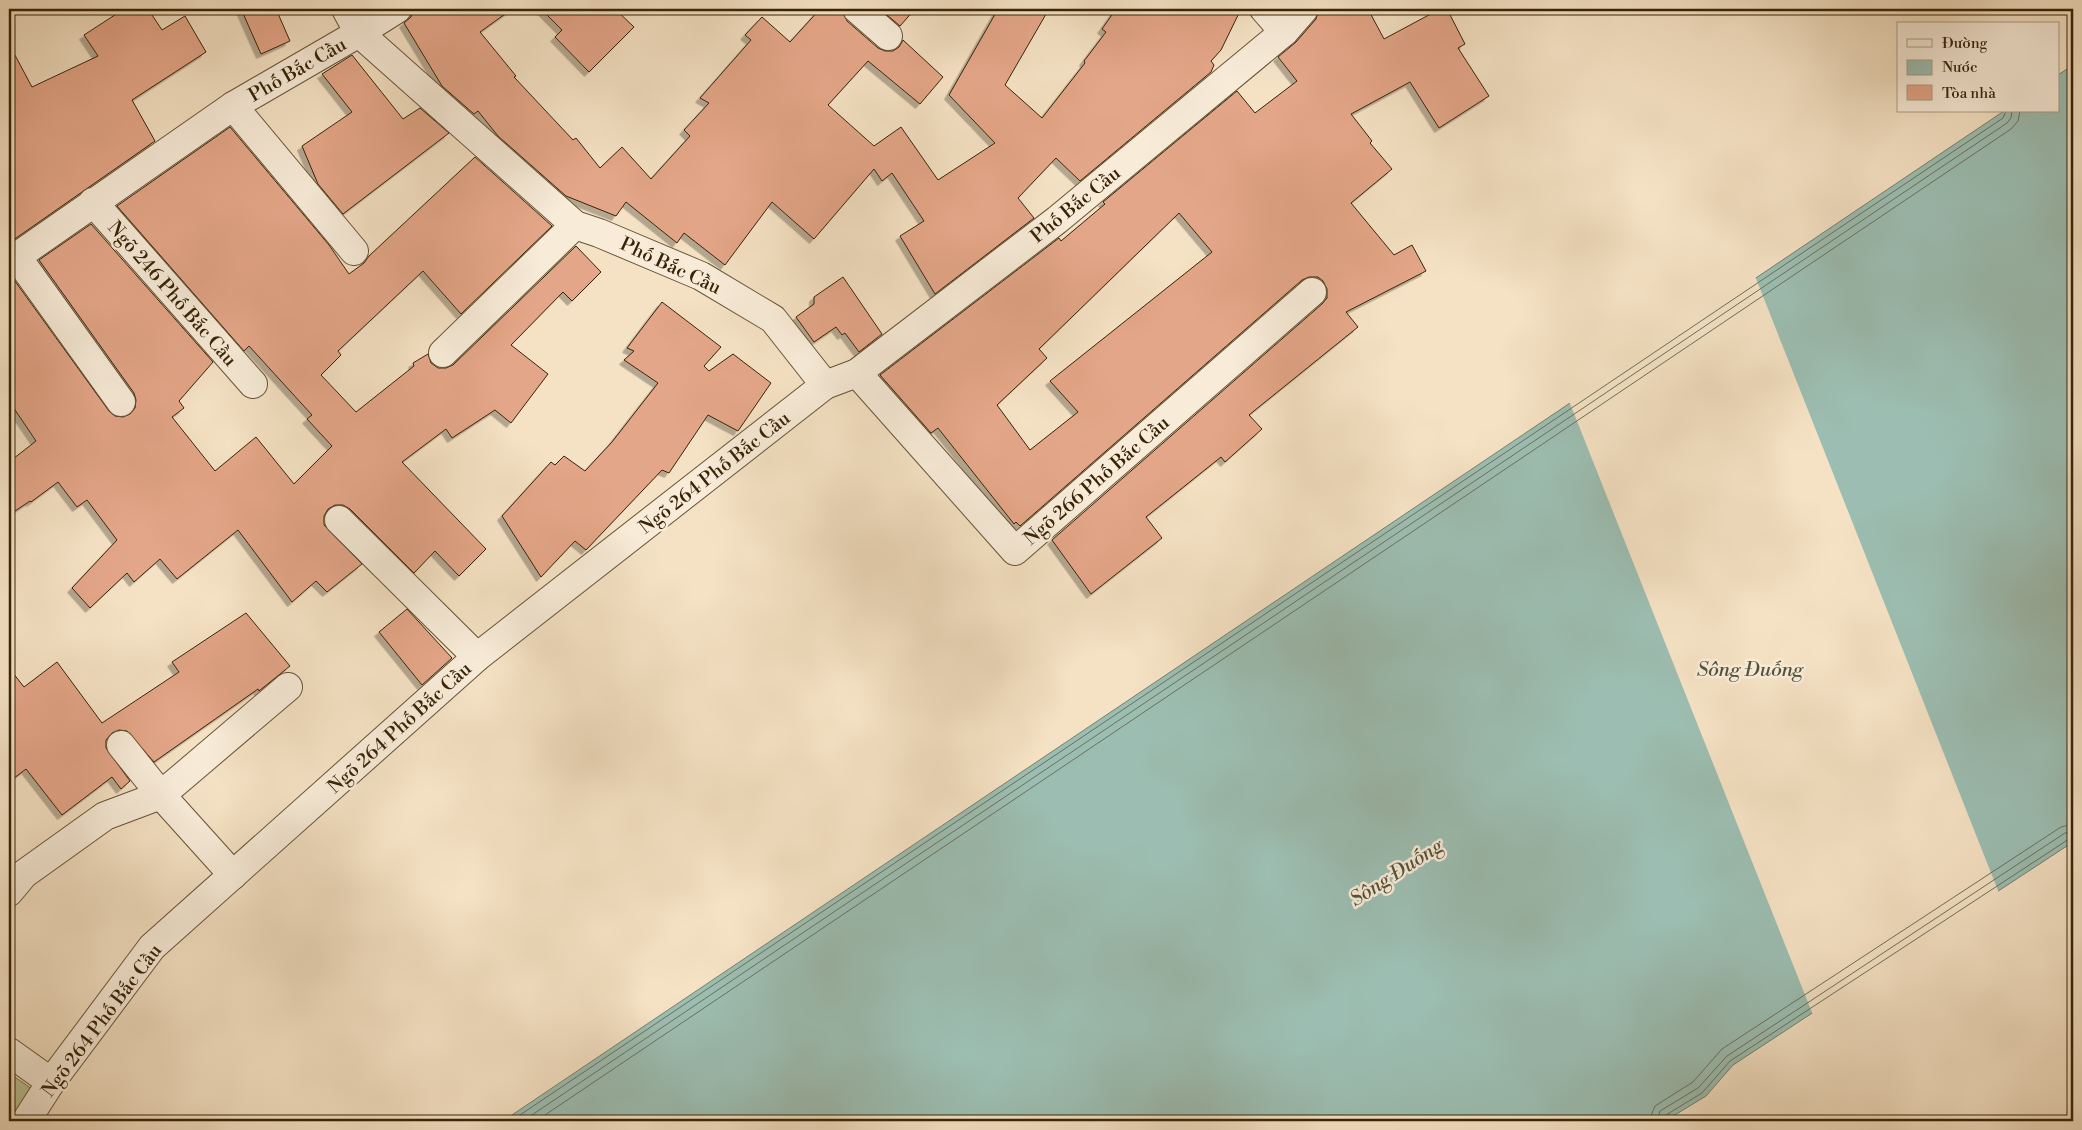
<svg xmlns="http://www.w3.org/2000/svg" width="2082" height="1130" font-family="'Libre Bodoni',serif">
	<defs>
		<filter id="shadow"><feDropShadow dx="-4.5" dy="4.5" stdDeviation="0" flood-color="#0004"/></filter>
	</defs>
	<rect width="100%" height="100%" fill="#f5e2c4"/>
	<filter id="stains"><feTurbulence type="fractalNoise" baseFrequency=".004" numOctaves="4"/><feColorMatrix values="0 0 0 0 .2 0 0 0 0 .09 0 0 0 0 .02 0 0 0 .5 -.17"/></filter>
	<radialGradient id="worn" r=".72"><stop offset=".6" stop-color="#630" stop-opacity="0"/><stop offset="1" stop-color="#630" stop-opacity=".3"/></radialGradient>
	<path fill="#bcc394" stroke="#7a744e" d="M 9,1073 L 32,1089 L 12,1121 L 9,1121 Z"/>
	<path fill="#9cbeb2" stroke="#74806e" d="M 2073,65 L 2073,842 L 1733,1065 L 1706,1096 L 1665,1121 L 503,1121 L 2004,111 L 2058,111 L 2058,75 Z"/>
	<path fill="#f5e2c4" d="M 1755,276 L 1999,893 L 1813,1015 L 1569,401 Z"/>
	<g fill="none" stroke-linecap="round" stroke-linejoin="round">
		<g stroke="#6a715d" stroke-width="1">
			<path d="M 511,1121 L 2003,118 L 2006,111"/>
			<path d="M 523,1121 L 2007,123 L 2011,118 L 2012,111"/>
			<path d="M 536,1121 L 2011,129 L 2018,121 L 2020,111"/>
			<path d="M 1649,1121 L 1655,1106 L 1693,1082 L 1722,1049 L 2061,827 L 2073,824"/>
			<path d="M 1657,1121 L 1660,1111 L 1698,1088 L 1727,1056 L 2065,833 L 2073,831"/>
			<path d="M 1663,1121 L 1666,1115 L 1702,1093 L 1730,1061 L 2069,839 L 2073,838"/>
		</g>
	</g>
	<g fill="#e4a688" stroke="#372408" fill-rule="evenodd" filter="url(#shadow)">
		<path d="M 124,9 L 148,9 L 162,30 L 185,16 L 206,52 L 132,100 L 155,141 L 9,243 L 9,44 L 32,87 L 98,56 L 84,35 Z"/>
		<path d="M 241,9 L 276,9 L 290,41 L 261,54 Z"/>
		<path d="M 413,9 L 512,9 L 480,32 L 516,76 L 514,77 L 573,140 L 576,138 L 600,168 L 622,147 L 651,179 L 690,136 L 684,130 L 709,103 L 700,98 L 751,40 L 745,35 L 762,17 L 790,42 L 820,9 L 842,9 L 847,21 L 878,48 L 885,51 L 893,51 L 899,47 L 903,40 L 943,77 L 920,104 L 868,61 L 828,105 L 874,146 L 901,127 L 938,180 L 995,143 L 949,95 L 998,9 L 1049,9 L 1005,85 L 1042,118 L 1085,63 L 1084,61 L 1106,32 L 1102,29 L 1116,9 L 1241,9 L 1221,50 L 1211,61 L 1214,65 L 1211,72 L 1080,181 L 1056,158 L 1018,198 L 1034,218 L 935,294 L 900,236 L 924,221 L 892,173 L 882,181 L 874,169 L 814,239 L 772,202 L 725,265 L 684,233 L 677,243 L 626,202 L 616,216 L 566,196 L 498,136 L 478,111 L 474,114 L 442,86 L 404,23 L 411,17 Z"/>
		<path d="M 541,9 L 615,9 L 634,27 L 589,72 L 555,37 L 562,30 Z"/>
		<path d="M 880,9 L 915,9 L 900,26 Z"/>
		<path d="M 1319,9 L 1368,9 L 1384,39 L 1440,9 L 1447,9 L 1465,44 L 1458,48 L 1489,96 L 1439,128 L 1410,82 L 1351,114 L 1372,141 L 1370,143 L 1392,169 L 1351,203 L 1394,255 L 1412,245 L 1426,271 L 1346,312 L 1358,327 L 1249,415 L 1262,429 L 1225,462 L 1221,457 L 1146,517 L 1162,538 L 1091,594 L 1052,540 L 1322,304 L 1327,298 L 1327,289 L 1323,281 L 1318,277 L 1309,277 L 1302,280 L 1020,526 L 1016,522 L 1014,524 L 938,428 L 931,433 L 880,375 L 1059,238 L 1061,241 L 1105,204 L 1103,202 L 1237,91 L 1255,113 L 1297,81 L 1278,57 L 1296,42 L 1316,19 ZM 1179,213 L 1212,252 L 1050,381 L 1078,412 L 1030,450 L 997,405 L 1047,358 L 1039,349 Z"/>
		<path d="M 352,55 L 403,119 L 420,108 L 449,133 L 343,214 L 318,184 L 302,146 L 352,112 L 322,74 Z"/>
		<path d="M 230,127 L 329,245 L 349,274 L 364,263 L 369,256 L 475,157 L 552,226 L 461,314 L 423,271 L 338,351 L 341,355 L 321,375 L 356,412 L 414,366 L 413,363 L 428,354 L 431,363 L 438,368 L 446,368 L 453,365 L 576,246 L 601,272 L 572,301 L 563,292 L 511,345 L 548,374 L 511,423 L 495,410 L 452,438 L 446,429 L 402,462 L 486,549 L 459,576 L 435,551 L 414,573 L 350,509 L 343,505 L 335,505 L 328,509 L 324,516 L 324,525 L 362,564 L 327,592 L 316,581 L 292,602 L 238,530 L 177,579 L 160,559 L 134,582 L 127,573 L 90,608 L 72,588 L 117,540 L 87,500 L 77,507 L 58,482 L 31,502 L 30,501 L 9,515 L 9,462 L 36,441 L 9,401 L 9,277 L 12,277 L 109,411 L 115,416 L 123,417 L 130,414 L 135,408 L 136,400 L 134,393 L 39,260 L 91,224 L 213,362 L 179,401 L 184,408 L 172,417 L 215,471 L 256,437 L 294,484 L 332,446 L 307,419 L 312,415 L 249,346 L 244,351 L 117,206 Z"/>
		<path d="M 843,277 L 882,334 L 859,352 L 845,333 L 842,335 L 836,327 L 814,342 L 796,317 L 814,304 L 814,297 Z"/>
		<path d="M 662,302 L 721,347 L 704,366 L 709,371 L 733,354 L 771,383 L 738,431 L 708,415 L 669,473 L 662,470 L 586,550 L 575,541 L 541,577 L 502,516 L 551,462 L 555,465 L 564,456 L 585,471 L 612,442 L 658,383 L 624,360 L 634,351 L 627,348 Z"/>
		<path d="M 407,609 L 452,658 L 422,685 L 379,632 Z"/>
		<path d="M 246,613 L 290,666 L 259,691 L 258,689 L 154,762 L 127,731 L 119,730 L 112,733 L 106,740 L 106,748 L 130,781 L 121,789 L 112,777 L 62,815 L 26,769 L 9,782 L 9,668 L 24,687 L 57,662 L 102,723 L 179,672 L 172,662 Z"/>
	</g>
	<g fill="none" stroke-linecap="round" stroke-linejoin="round">
		<g stroke="#665437" stroke-width="30">
			<g id="minor">
				<path d="M 346,9 L 359,33 L 397,9"/>
				<path d="M 857,9 L 888,36"/>
				<path d="M 1264,9 L 1284,32"/>
				<path d="M 233,106 L 354,251"/>
				<path d="M 93,202 L 253,384"/>
				<path d="M 17,257 L 121,402"/>
				<path d="M 9,262 L 233,106 L 359,33 L 575,225 L 599,233 L 701,276 L 773,319 L 825,385 L 857,373 L 1057,220 L 1284,32 L 1304,9"/>
				<path d="M 443,353 L 575,225"/>
				<path d="M 857,373 L 1015,551 L 1312,292"/>
				<path d="M 339,520 L 477,657"/>
				<path d="M 121,745 L 161,795 L 288,687"/>
				<path d="M 9,892 L 24,874 L 105,816 L 161,795 L 233,875"/>
				<path d="M 9,1052 L 51,1082"/>
				<path d="M 26,1121 L 51,1082 L 152,947 L 477,657 L 825,385"/>
			</g>
		</g>
		<use href="#minor" stroke="#f8ecd9" stroke-width="28"/>
	</g>
	<g text-anchor="middle" stroke-width="5" stroke-linejoin="round" paint-order="stroke">
		<g font-size="19" fill="#372408" stroke="#f8ecd9">
			<text transform="translate(297 69) rotate(-30)" y="7">Phố Bắc Cầu</text>
			<text transform="translate(1075 204) rotate(-39)" y="7">Phố Bắc Cầu</text>
			<text transform="translate(671 265) rotate(25)" y="7">Phố Bắc Cầu</text>
			<text transform="translate(173 293) rotate(49)" y="7">Ngõ 246 Phố Bắc Cầu</text>
			<text transform="translate(714 472) rotate(-38)" y="7">Ngõ 264 Phố Bắc Cầu</text>
			<text transform="translate(1096 480) rotate(-41)" y="7">Ngõ 266 Phố Bắc Cầu</text>
			<text transform="translate(399 727) rotate(-42)" y="7">Ngõ 264 Phố Bắc Cầu</text>
			<text transform="translate(101 1020) rotate(-53)" y="7">Ngõ 264 Phố Bắc Cầu</text>
		</g>
		<g font-size="20" font-style="italic" fill="#55523b" stroke="#f8ecd9">
			<text x="1750" y="676">Sông Đuống</text>
			<text transform="translate(1396 872) rotate(-33)" y="7">Sông Đuống</text>
		</g>
	</g>
	<rect width="2082" height="1130" fill="none" stroke="#f5e2c4" stroke-width="30"/>
	<rect x="10" y="10" width="2062" height="1110" fill="none" stroke="#372408" stroke-width="2.5"/>
	<rect x="15" y="15" width="2052" height="1100" fill="none" stroke="#372408"/>
	<rect x="1897" y="22" width="162" height="90" fill="#f8ecd9" stroke="#ab9c85"/>
	<rect x="1907" y="39" width="25" height="8" fill="#f8ecd9" stroke="#ab9c85"/>
	<text x="1942" y="48" font-size="15" fill="#372408">Đường</text>
	<rect x="1907" y="60" width="25" height="15" fill="#9cbeb2" stroke="#ab9c85"/>
	<text x="1942" y="72" font-size="15" fill="#372408">Nước</text>
	<rect x="1907" y="85" width="25" height="15" fill="#e4a688" stroke="#ab9c85"/>
	<text x="1942" y="98" font-size="15" fill="#372408">Tòa nhà</text>
	<rect width="100%" height="100%" filter="url(#stains)"/>
	<rect width="100%" height="100%" fill="url(#worn)"/>
</svg>
